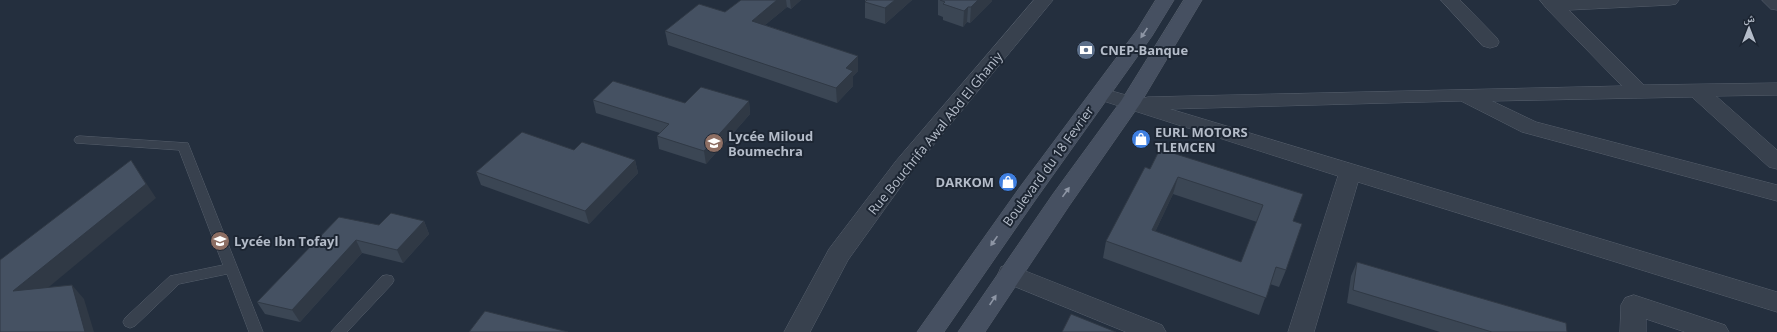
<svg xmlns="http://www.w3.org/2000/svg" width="1777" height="332" font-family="'Open Sans','Noto Naskh Arabic',sans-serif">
	<rect width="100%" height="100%" fill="#242f3e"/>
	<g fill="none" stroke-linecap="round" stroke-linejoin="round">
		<g stroke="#565f6c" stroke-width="1">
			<g id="service">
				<path d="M 80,136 L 188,143 L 263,332 L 249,332 L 227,274 L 179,284 L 135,326 L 130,328 L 125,326 L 123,322 L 125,318 L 170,276 L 223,265 L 179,150 L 76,143 L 74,140 L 76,137 Z"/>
				<path d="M 387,275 L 392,276 L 394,280 L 392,284 L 347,332 L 331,332 L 382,276 Z"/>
			</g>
		</g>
		<g stroke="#565f6c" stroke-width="1">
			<g id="minor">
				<path d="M 1034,0 L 1053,0 L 912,171 L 848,260 L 810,332 L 784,332 L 829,249 L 896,161 Z"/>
				<path d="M 1441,0 L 1460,0 L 1497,38 L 1499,42 L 1497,46 L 1490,48 L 1483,46 Z"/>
				<path d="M 1540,0 L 1679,0 L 1676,4 L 1670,5 L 1569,10 L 1644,85 L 1777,83 L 1777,95 L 1716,96 L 1777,150 L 1777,169 L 1769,167 L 1692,97 L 1492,101 L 1536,122 L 1777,185 L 1777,201 L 1522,132 L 1461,101 L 1170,109 L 1777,292 L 1777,312 L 1358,182 L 1314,332 L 1288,332 L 1338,176 L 1094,98 L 1091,94 L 1094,90 L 1101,88 L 1140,99 L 1148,97 L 1622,86 L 1547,9 Z"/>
				<path d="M 1762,0 L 1777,0 L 1777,10 L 1771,9 Z"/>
				<path d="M 1010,265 L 1162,325 L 1166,332 L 1126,332 L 1001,281 L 998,274 L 1001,267 Z"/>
				<path d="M 1634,295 L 1725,325 L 1729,332 L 1685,332 L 1646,319 L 1646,332 L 1620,332 L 1621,305 L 1625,298 Z"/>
			</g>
		</g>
		<g stroke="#565f6c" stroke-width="1">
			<g id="secondary">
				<path d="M 1156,0 L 1174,0 L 1152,36 L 1036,199 L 944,332 L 917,332 L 1020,187 L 1137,30 Z"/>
				<path d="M 1184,0 L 1202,0 L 1140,104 L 1069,206 L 985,332 L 958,332 L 1053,194 L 1121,101 Z"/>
			</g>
		</g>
		<use href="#service" fill="#38414e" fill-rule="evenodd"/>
		<use href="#minor" fill="#38414e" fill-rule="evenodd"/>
		<use href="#secondary" fill="#465061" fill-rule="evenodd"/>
	</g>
	<g fill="#3b4654" fill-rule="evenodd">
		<path d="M 741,0 L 801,0 L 791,9 L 787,7 L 765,25 L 858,56 L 858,71 L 853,76 L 853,86 L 837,103 L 668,45 L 665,31 L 725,12 Z"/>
		<path d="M 865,0 L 912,0 L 885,24 L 865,18 Z"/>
		<path d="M 938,0 L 992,0 L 992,1 L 970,23 L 967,22 L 963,27 L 943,20 L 943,17 L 938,15 Z"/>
		<path d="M 593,100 L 685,103 L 749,101 L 750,114 L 706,164 L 659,149 L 657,136 L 660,133 L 596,113 Z"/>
		<path d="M 1160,149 L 1293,221 L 1286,270 L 1279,287 L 1270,284 L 1259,315 L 1103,258 L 1106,241 L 1150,169 ZM 1173,194 L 1257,222 L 1241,262 L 1155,232 Z"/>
		<path d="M 574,150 L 635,160 L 638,173 L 589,224 L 481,185 L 476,172 Z"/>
		<path d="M 424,221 L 429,234 L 403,263 L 362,253 L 300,322 L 265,314 L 257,302 L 379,225 Z"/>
		<path d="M 1357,262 L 1567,332 L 1440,332 L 1347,303 L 1351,276 Z"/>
	</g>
	<g fill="#303945">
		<path d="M 777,0 L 786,0 L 787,7 L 753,35 L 752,21 Z"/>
		<path d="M 790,0 L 801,0 L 791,9 Z"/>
		<path d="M 895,0 L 912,0 L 885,24 L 885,8 Z"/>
		<path d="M 978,0 L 992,0 L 992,1 L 970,23 L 971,7 Z"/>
		<path d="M 968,7 L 967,22 L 963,27 L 964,11 Z"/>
		<path d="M 858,56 L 858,71 L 853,76 L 853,86 L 837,103 L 836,88 L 846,68 Z"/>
		<path d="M 749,101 L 750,114 L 706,164 L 704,151 Z"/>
		<path d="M 131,160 L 156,198 L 26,306 L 13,291 Z"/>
		<path d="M 635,160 L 638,173 L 589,224 L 585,211 Z"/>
		<path d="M 1178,177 L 1173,194 L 1148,247 L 1152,230 Z"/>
		<path d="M 424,221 L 429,234 L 403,263 L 397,250 Z"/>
		<path d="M 356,240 L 362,253 L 300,322 L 292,310 Z"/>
		<path d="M 72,285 L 84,299 L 94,332 L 85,332 Z"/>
	</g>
	<g fill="#455162" stroke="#303945" fill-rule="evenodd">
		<path d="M 741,0 L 777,0 L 752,21 L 858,56 L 846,68 L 853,71 L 836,88 L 665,31 L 699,4 L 725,12 Z"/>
		<path d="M 867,0 L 895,0 L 885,8 L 865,2 Z"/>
		<path d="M 940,0 L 978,0 L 971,7 L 968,7 L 964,11 L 943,4 L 945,2 Z"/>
		<path d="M 613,81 L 685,103 L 701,87 L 749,101 L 704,151 L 657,136 L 669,124 L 593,100 Z"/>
		<path d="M 522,132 L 574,150 L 582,142 L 635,160 L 585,211 L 476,172 Z"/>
		<path d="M 1160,149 L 1303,194 L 1293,221 L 1302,224 L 1286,270 L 1276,267 L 1266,298 L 1106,241 L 1145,167 L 1150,169 ZM 1178,177 L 1263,205 L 1241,262 L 1152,230 Z"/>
		<path d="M 131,160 L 146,184 L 13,291 L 72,285 L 85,332 L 0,332 L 0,260 Z"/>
		<path d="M 391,213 L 424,221 L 397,250 L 356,240 L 292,310 L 257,302 L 339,217 L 379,225 Z"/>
		<path d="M 1357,262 L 1566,323 L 1567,332 L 1492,332 L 1353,290 Z"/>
		<path d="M 485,311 L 568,332 L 469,332 Z"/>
		<path d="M 1071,314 L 1116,332 L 1062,332 Z"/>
	</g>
	<defs><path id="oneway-solid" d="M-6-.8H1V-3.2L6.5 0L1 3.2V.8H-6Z"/></defs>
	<g fill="#8e96a5">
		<use href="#oneway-solid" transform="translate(1144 33) rotate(124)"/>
		<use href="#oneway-solid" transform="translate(1066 192) rotate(-54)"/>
		<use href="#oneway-solid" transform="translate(994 241) rotate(125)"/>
		<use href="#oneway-solid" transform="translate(993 300) rotate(-56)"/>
	</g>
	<defs>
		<g id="bank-disc" transform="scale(1)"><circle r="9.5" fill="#5c6f8a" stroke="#1d2633"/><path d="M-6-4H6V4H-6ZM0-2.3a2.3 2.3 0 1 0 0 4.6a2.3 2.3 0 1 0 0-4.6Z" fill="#fff"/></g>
		<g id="shop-disc" transform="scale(1)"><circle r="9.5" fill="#3f7fe0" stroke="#1d2633"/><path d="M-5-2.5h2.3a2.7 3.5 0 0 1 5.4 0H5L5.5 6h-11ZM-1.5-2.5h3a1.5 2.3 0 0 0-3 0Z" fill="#fff"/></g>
		<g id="school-disc" transform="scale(1)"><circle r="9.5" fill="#8d6e63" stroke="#1d2633"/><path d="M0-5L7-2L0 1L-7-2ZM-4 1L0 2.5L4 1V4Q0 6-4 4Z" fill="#fff"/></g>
	</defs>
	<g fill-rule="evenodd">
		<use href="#bank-disc" x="1086" y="50"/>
		<use href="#shop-disc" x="1141" y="139"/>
		<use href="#school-disc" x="714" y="143"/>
		<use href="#shop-disc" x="1008" y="182"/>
		<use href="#school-disc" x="220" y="241"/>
	</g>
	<g text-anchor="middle" stroke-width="4" stroke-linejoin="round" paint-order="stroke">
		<g font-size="13" font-weight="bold" fill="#b4bcc9" stroke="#1d2633" text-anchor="start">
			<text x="1100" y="55">CNEP-Banque</text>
			<text x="1155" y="137">EURL MOTORS<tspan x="1155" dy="15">TLEMCEN</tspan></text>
			<text x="728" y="141">Lycée Miloud<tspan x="728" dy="15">Boumechra</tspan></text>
			<text x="994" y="187" text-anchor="end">DARKOM</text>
			<text x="234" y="246">Lycée Ibn Tofayl</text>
		</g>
		<g font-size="13" fill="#b4bcc9" stroke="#1d2633">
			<text transform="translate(935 133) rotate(-51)" y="5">Rue Bouchrifa Awal Abd El Ghaniy</text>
			<text transform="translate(1048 166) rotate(-54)" y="5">Boulevard du 18 Fevrier</text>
		</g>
	</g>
	<g transform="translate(1749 28)" stroke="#1d2633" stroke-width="3" paint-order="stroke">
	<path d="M0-3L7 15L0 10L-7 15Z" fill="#b4bcc9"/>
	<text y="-6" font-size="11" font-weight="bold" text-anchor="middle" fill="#b4bcc9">ش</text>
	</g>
</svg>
